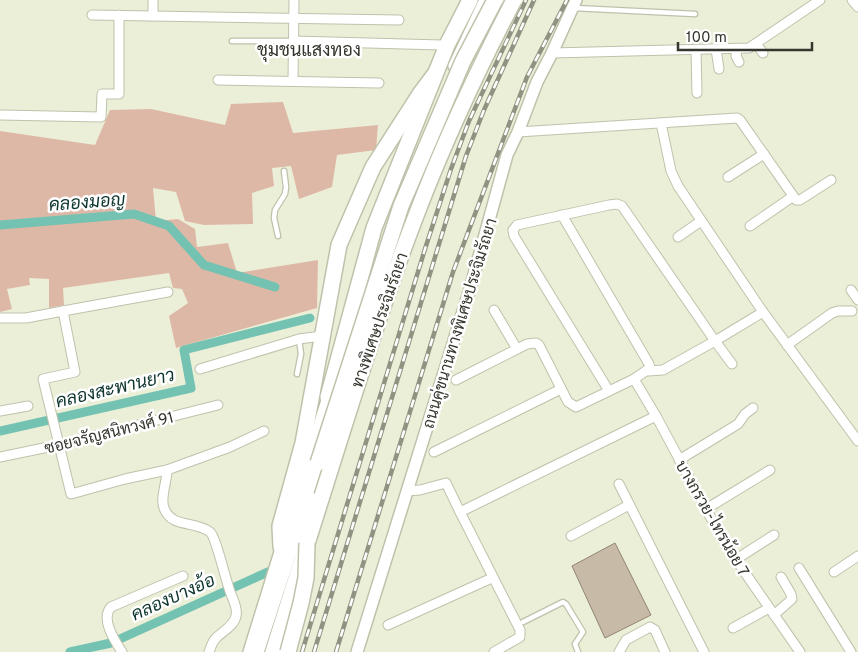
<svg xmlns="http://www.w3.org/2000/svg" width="858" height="652" font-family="Overpass,Sarabun,sans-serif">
	<rect width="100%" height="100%" fill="#ecefd7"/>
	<path fill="#deb8a7" d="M 283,102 L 293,133 L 378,125 L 376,150 L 337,155 L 332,187 L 299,199 L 291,166 L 272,168 L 274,186 L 252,193 L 253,224 L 204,225 L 185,221 L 176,192 L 153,188 L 156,221 L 178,219 L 195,229 L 197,247 L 228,243 L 237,273 L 318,260 L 317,308 L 176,348 L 169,316 L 188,303 L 182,289 L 173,288 L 169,273 L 63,288 L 64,305 L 49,308 L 49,279 L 29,278 L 30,285 L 7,289 L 12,309 L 0,312 L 0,131 L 95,145 L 110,110 L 151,109 L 225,125 L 231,104 Z"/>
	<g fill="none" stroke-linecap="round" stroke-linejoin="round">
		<g stroke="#74c2b2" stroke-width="9">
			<path d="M 0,225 L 134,214 L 169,226 L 204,265 L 275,287"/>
			<path d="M 0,431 L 191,388 L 184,350 L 310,318"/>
			<path d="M 70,652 L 111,643 L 279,567"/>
		</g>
	</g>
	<path fill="#c7baa6" stroke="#908471" d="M 615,543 L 651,615 L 605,638 L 572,566 Z"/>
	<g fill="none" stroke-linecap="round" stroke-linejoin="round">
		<g stroke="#bfc2ab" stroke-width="7">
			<g id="service">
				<path d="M 574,8 L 695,14"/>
				<path d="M 232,41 L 293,41"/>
				<path d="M 278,236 L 274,218 L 275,210 L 285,194 L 286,187 L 284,171"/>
				<path d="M 297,374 L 301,354 L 299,339"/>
				<path d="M 523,622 L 563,602 L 566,604 L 583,632 L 575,644 L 578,652"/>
			</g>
		</g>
		<g stroke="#bfc2ab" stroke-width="11">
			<g id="minor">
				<path d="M 153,0 L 153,16"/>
				<path d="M 852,0 L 858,7"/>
				<path d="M 92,15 L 399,20"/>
				<path d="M 294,41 L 442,45"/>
				<path d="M 757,45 L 763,53"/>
				<path d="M 716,49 L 719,69"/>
				<path d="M 737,49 L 736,56 L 739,62"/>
				<path d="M 696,50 L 697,93"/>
				<path d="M 552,53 L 749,48 L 820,0"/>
				<path d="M 218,80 L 379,83"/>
				<path d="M 293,80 L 294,0"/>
				<path d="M 0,115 L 101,117 L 102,94 L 119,94 L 119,15"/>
				<path d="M 661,123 L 671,171 L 678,186 L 763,312 L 858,441"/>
				<path d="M 518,132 L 737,118 L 740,120 L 796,200 L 800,200 L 831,180"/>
				<path d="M 728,177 L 764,154"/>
				<path d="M 750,226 L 792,197"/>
				<path d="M 678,237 L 701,221"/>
				<path d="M 851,290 L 858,300"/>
				<path d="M 494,310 L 517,349"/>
				<path d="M 63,311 L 168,292"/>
				<path d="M 0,318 L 26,318 L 63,311 L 75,372 L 43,379 L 71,494 L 125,479 L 167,470 L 230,447 L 264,431"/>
				<path d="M 787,345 L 832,313 L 838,311 L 852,311"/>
				<path d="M 732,364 L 715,341 L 763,312"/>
				<path d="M 200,369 L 299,339 L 322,336"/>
				<path d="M 634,379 L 656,416 L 725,544 L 800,652"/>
				<path d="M 456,380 L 527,344 L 536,343 L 539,345 L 568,402 L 576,407 L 634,379 L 650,368 L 649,364 L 562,215"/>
				<path d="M 609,391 L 514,236 L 513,230 L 517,225 L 609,205 L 617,204 L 622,206 L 715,341 L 663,370 L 648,371"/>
				<path d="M 0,411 L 28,406"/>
				<path d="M 434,452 L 561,389"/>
				<path d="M 0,457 L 58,445 L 218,405"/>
				<path d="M 679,460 L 738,424 L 745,414 L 753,408"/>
				<path d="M 167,470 C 167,482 160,498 164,508 C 172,529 195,520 210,532 C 216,537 226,582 231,594 C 233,600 238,608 236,616 C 234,626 223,631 216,638 C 212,642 211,647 209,652"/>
				<path d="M 619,484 L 704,652"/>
				<path d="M 407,491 L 420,490 L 446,483 L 460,512"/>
				<path d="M 706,509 L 770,470"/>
				<path d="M 571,536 L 629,505"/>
				<path d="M 735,560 L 774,535"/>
				<path d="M 799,568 L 851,652"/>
				<path d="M 834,572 L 858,556"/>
				<path d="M 774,615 L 792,599 L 791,594 L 781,577"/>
				<path d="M 388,625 L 492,578"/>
				<path d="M 733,628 L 769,608"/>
				<path d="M 122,652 C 115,641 100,619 111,607 L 183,576"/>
				<path d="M 494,652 L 520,637 L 520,630 L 460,512 L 656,416"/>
				<path d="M 619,652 L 626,640 L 650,627 L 655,630 L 665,652"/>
			</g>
		</g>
		<g stroke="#bfc2ab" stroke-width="14">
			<g id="secondary">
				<path d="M 454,66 L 485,0"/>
				<path d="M 249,652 L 328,397 L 335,394"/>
				<path d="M 357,652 L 470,289 L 507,155 L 518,132 L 537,82 L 552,53 L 576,0"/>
			</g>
		</g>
		<g stroke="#bfc2ab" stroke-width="18">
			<g id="motorway">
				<path d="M 328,397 L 374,228 L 447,45 L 470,0"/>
				<path d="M 281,547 L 280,526 L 303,443 L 339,245 L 373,167 L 420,94 L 435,74"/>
				<path d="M 256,652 L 318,463"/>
				<path d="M 273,652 L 322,496"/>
			</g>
		</g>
		<use href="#service" stroke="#fff" stroke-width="4.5"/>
		<use href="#minor" stroke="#fff" stroke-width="9"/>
		<use href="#secondary" stroke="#fff" stroke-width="11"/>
		<use href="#motorway" stroke="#fff" stroke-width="15"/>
		<g stroke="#919382" stroke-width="4.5">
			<g id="rail">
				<path d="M 302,652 L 425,249 L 451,169 L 469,121 L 526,0"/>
				<path d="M 314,652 L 466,156 L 484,110 L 534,0"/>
				<path d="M 336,652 L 453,272 L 527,77 L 567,0"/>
			</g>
		</g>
		<use href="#rail" stroke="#fff" stroke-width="2.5" stroke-dasharray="8" stroke-linecap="butt"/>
		<g stroke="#bfc2ab" stroke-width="18" stroke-linecap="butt">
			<g id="motorway-bridge">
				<path d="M 318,463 L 401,206 L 463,61 L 495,0"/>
				<path d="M 322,496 C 352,401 381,306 417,213 C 445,140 478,69 514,0"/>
				<path d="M 288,652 L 301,603 L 306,578 L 307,543"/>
			</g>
		</g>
		<use href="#motorway-bridge" stroke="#fff" stroke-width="15"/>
	</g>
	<g text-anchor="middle" stroke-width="5" stroke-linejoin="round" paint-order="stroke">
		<g font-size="16" fill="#35362d" stroke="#fff">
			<text transform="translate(379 320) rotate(-71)" y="6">ทางพิเศษประจิมรัถยา</text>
			<text transform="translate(459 323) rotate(-73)" y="6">ถนนคู่ขนานทางพิเศษประจิมรัถยา</text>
			<text transform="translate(109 432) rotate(-14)" y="6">ซอยจรัญสนิทวงศ์ 91</text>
			<text transform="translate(713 518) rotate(60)" y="6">บางกรวย-ไทรน้อย 7</text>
		</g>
		<g font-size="18" fill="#35362d" stroke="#fff">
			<text x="309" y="56">ชุมชนแสงทอง</text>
		</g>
		<g font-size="18" font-style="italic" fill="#0e352e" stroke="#fff">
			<text transform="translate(87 202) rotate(-4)" y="6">คลองมอญ</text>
			<text transform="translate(115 388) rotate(-13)" y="6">คลองสะพานยาว</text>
			<text transform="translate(173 597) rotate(-24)" y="6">คลองบางอ้อ</text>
		</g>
	</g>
	<path d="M678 42v8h134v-8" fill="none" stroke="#35362d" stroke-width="2.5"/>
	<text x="686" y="42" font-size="15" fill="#35362d" stroke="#ffffff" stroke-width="4" paint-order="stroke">100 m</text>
</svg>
